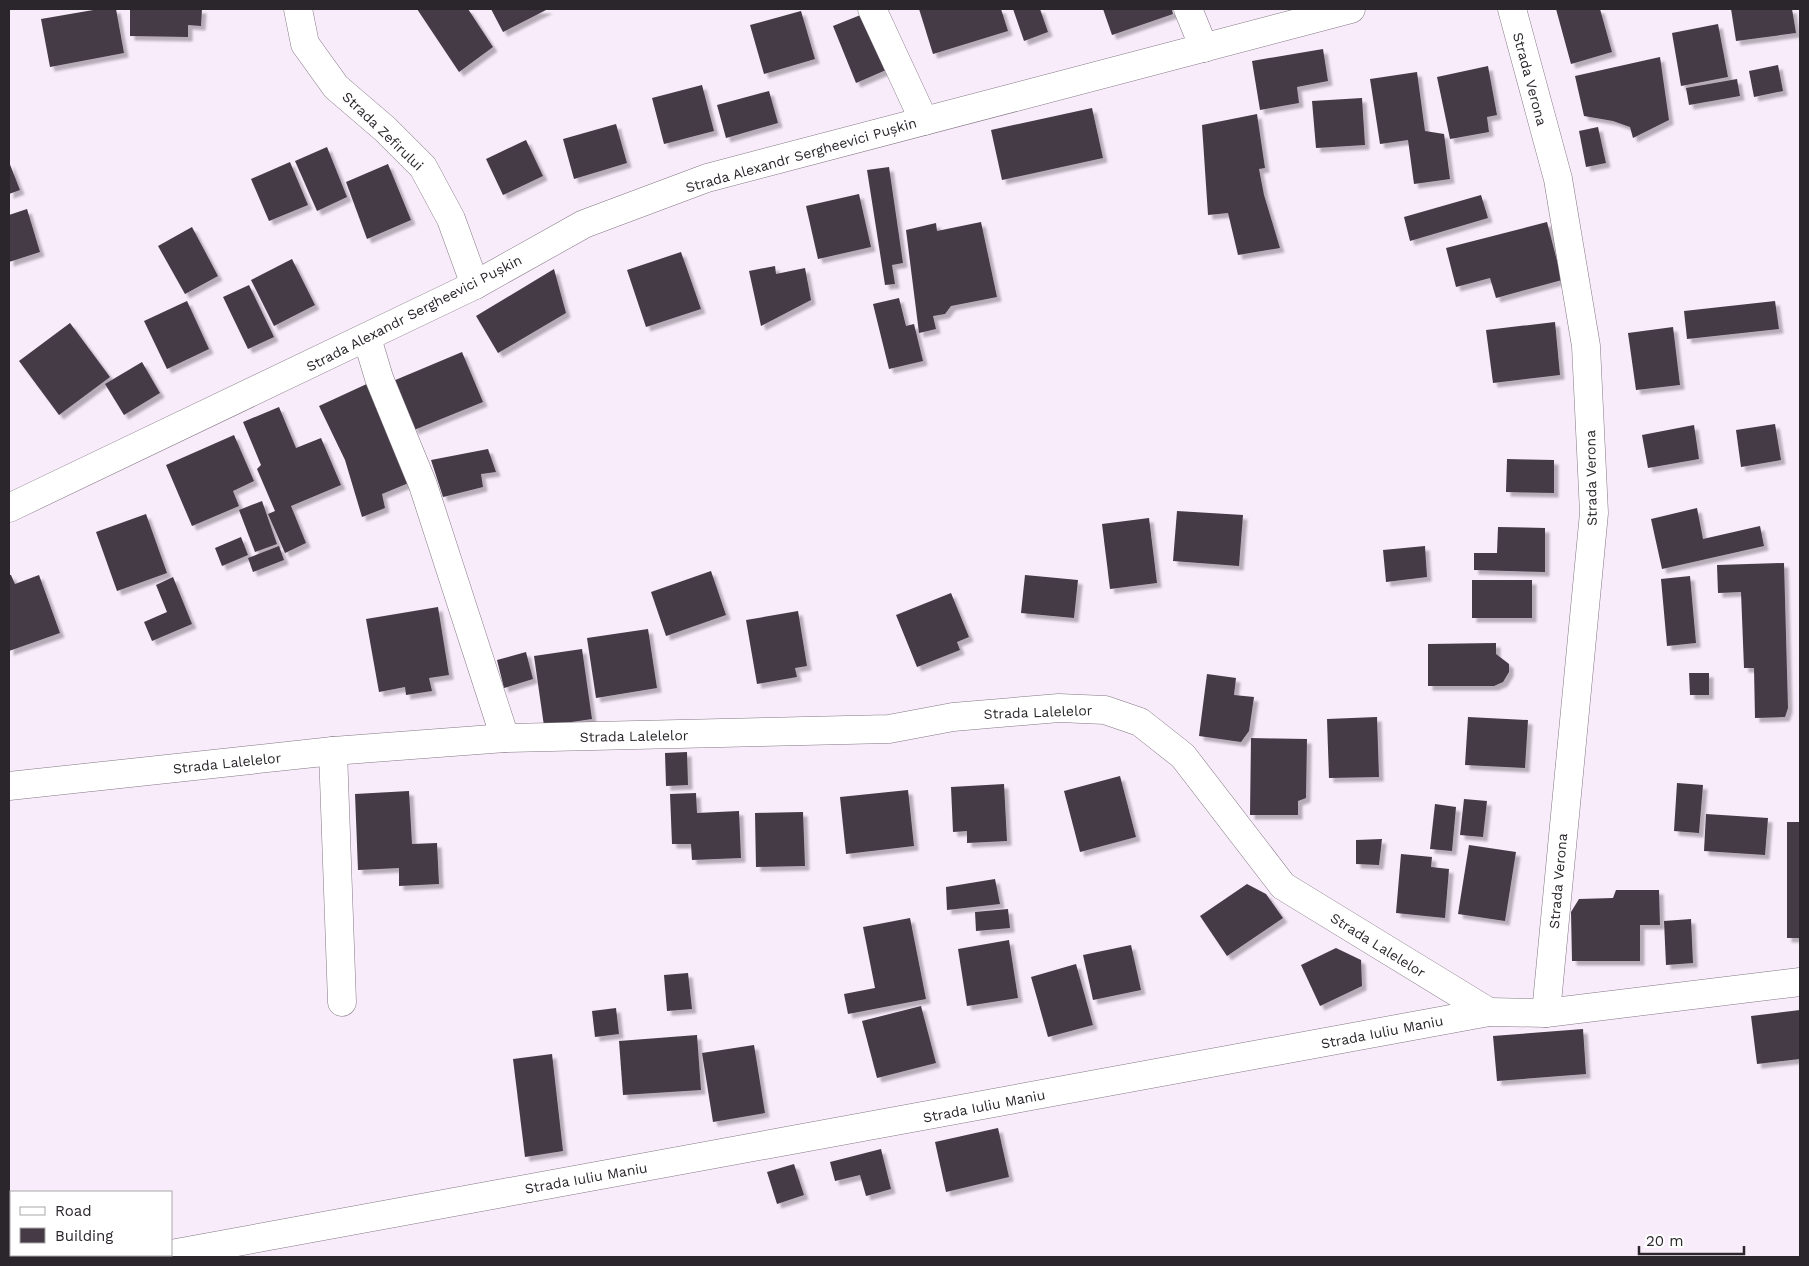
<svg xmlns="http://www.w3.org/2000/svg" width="1809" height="1266" font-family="'Work Sans',sans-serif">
	<defs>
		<filter id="shadow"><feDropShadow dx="4.5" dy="4.5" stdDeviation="1" flood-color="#0004"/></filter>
	</defs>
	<rect width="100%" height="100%" fill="#f8ebfa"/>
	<g fill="#453a46" filter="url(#shadow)">
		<path d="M 99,9 L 116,9 L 124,53 L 50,67 L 41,19 Z"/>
		<path d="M 130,9 L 202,9 L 201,26 L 188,25 L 188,37 L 130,36 Z"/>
		<path d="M 417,9 L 468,9 L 493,47 L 459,72 Z"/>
		<path d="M 491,9 L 548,9 L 503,32 Z"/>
		<path d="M 919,9 L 1001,9 L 1008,31 L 933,54 Z"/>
		<path d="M 1013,9 L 1040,9 L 1048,32 L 1024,41 Z"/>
		<path d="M 1103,9 L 1172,9 L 1173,14 L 1112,35 Z"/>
		<path d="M 1556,9 L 1600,9 L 1612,52 L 1571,64 Z"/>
		<path d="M 1731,9 L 1792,9 L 1796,33 L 1736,41 Z"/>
		<path d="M 801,11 L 815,59 L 764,74 L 750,25 Z"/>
		<path d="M 863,14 L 886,70 L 856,83 L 833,26 Z"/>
		<path d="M 1718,24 L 1728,77 L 1681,86 L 1672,33 Z"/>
		<path d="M 1323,49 L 1328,81 L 1297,87 L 1299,103 L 1260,110 L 1252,61 Z"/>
		<path d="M 1660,57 L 1669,120 L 1633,138 L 1630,127 L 1613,121 L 1584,116 L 1575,76 Z"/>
		<path d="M 1778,65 L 1783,91 L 1754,97 L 1749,71 Z"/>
		<path d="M 1488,66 L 1497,115 L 1487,117 L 1489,132 L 1450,139 L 1437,77 Z"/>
		<path d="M 1417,72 L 1425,131 L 1444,134 L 1450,179 L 1414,184 L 1408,140 L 1380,144 L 1370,79 Z"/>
		<path d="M 1737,79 L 1740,96 L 1689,105 L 1686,88 Z"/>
		<path d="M 702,85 L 714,131 L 664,144 L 652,98 Z"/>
		<path d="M 769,91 L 778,123 L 726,138 L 717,105 Z"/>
		<path d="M 1362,98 L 1365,145 L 1316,148 L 1312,101 Z"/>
		<path d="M 1092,108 L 1103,158 L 1002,180 L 991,130 Z"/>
		<path d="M 1257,114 L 1265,168 L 1259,169 L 1264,195 L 1280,248 L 1238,255 L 1228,213 L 1208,215 L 1202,125 Z"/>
		<path d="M 616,124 L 627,163 L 574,179 L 563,139 Z"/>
		<path d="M 1598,127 L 1606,163 L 1586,167 L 1579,131 Z"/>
		<path d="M 526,140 L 543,176 L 503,195 L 486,159 Z"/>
		<path d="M 327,147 L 347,197 L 317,211 L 295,161 Z"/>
		<path d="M 9,162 L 20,190 L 9,194 Z"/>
		<path d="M 290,162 L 308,205 L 269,221 L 251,179 Z"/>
		<path d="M 388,164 L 411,220 L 367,239 L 346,182 Z"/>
		<path d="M 889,167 L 903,263 L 892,265 L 895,284 L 885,285 L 867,170 Z"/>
		<path d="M 859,194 L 871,247 L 818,259 L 806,206 Z"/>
		<path d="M 1481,195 L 1488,218 L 1410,241 L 1404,217 Z"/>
		<path d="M 27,209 L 40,252 L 9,262 L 9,215 Z"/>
		<path d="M 981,222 L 997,297 L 951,306 L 945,314 L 933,316 L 936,329 L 919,333 L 906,230 L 936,223 L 937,231 Z"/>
		<path d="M 1547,222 L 1562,280 L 1496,298 L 1490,278 L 1456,287 L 1446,248 Z"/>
		<path d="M 192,227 L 218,276 L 185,294 L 158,246 Z"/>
		<path d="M 681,252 L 701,309 L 646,327 L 627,270 Z"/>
		<path d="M 292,259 L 315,305 L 274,326 L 251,280 Z"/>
		<path d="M 775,266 L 776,274 L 805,268 L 811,300 L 761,326 L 749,271 Z"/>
		<path d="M 554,269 L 566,313 L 498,353 L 476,316 Z"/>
		<path d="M 249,285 L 274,337 L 248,349 L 223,297 Z"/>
		<path d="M 899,298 L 906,326 L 914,324 L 923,361 L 889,369 L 873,304 Z"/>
		<path d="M 187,301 L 209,349 L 167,369 L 144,321 Z"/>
		<path d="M 1775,301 L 1779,329 L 1687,339 L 1684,311 Z"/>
		<path d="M 1555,322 L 1560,375 L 1493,383 L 1486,330 Z"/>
		<path d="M 70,323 L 110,377 L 59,415 L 19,361 Z"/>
		<path d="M 1673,327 L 1680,385 L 1636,390 L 1628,333 Z"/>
		<path d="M 462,352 L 483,402 L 414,430 L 393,381 Z"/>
		<path d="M 142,362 L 160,393 L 124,415 L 105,384 Z"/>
		<path d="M 371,382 L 411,482 L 382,494 L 385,508 L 362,517 L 345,460 L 319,406 Z"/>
		<path d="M 279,407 L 296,448 L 321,438 L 341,485 L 291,506 L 306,543 L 285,553 L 268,514 L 275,511 L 257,469 L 261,465 L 243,422 Z"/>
		<path d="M 1775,424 L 1781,460 L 1741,467 L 1736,430 Z"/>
		<path d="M 1694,425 L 1699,459 L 1648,468 L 1642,435 Z"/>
		<path d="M 234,435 L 254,481 L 233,491 L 239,506 L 192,526 L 166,465 Z"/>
		<path d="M 488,449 L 496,472 L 481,474 L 483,487 L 443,497 L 431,460 Z"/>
		<path d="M 1507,459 L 1554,460 L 1554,493 L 1506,492 Z"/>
		<path d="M 262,501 L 277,544 L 255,552 L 239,510 Z"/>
		<path d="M 1697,508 L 1703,539 L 1760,526 L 1764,546 L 1662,569 L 1651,519 Z"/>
		<path d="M 1177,511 L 1243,515 L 1239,566 L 1173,561 Z"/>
		<path d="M 146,514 L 167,573 L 117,591 L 96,532 Z"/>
		<path d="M 1149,518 L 1157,583 L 1110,589 L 1102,524 Z"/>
		<path d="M 1498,527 L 1545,528 L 1545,572 L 1474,570 L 1474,553 L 1497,553 Z"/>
		<path d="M 241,537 L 248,555 L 222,566 L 215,548 Z"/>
		<path d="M 279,546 L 284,560 L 253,572 L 248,558 Z"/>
		<path d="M 1425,546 L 1427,577 L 1386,582 L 1383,550 Z"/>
		<path d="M 1784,563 L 1788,708 L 1785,717 L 1755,718 L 1754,668 L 1744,668 L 1741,592 L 1718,593 L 1717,565 Z"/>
		<path d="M 711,571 L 726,615 L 666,636 L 651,592 Z"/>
		<path d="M 9,575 L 11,575 L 15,584 L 39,575 L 60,633 L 9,651 Z"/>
		<path d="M 1025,575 L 1078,580 L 1074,618 L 1021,613 Z"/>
		<path d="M 1690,576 L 1696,643 L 1667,646 L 1661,579 Z"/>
		<path d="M 173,577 L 192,624 L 152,641 L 144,622 L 167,612 L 156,585 Z"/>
		<rect x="1472" y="580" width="60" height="38"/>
		<path d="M 951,593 L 969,637 L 957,642 L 960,650 L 917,667 L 896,615 Z"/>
		<path d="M 438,607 L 449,675 L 429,678 L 432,691 L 406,695 L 405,687 L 379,692 L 366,619 Z"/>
		<path d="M 798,611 L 807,666 L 795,668 L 797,677 L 757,684 L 746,620 Z"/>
		<path d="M 648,629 L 657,688 L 596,698 L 587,638 Z"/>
		<path d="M 1496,643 L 1496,654 L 1509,664 L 1509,672 L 1503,682 L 1494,686 L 1428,686 L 1428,644 Z"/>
		<path d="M 582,649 L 592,719 L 544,726 L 534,656 Z"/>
		<path d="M 526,652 L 533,679 L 504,688 L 497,660 Z"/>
		<path d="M 1689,673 L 1709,673 L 1709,695 L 1690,695 Z"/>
		<path d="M 1207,674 L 1236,678 L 1234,695 L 1254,697 L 1249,731 L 1241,742 L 1199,736 Z"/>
		<path d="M 1377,717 L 1379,777 L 1329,778 L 1327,719 Z"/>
		<path d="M 1468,717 L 1528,720 L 1525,768 L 1465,765 Z"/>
		<path d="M 1251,738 L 1307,739 L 1306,798 L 1298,801 L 1298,815 L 1250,815 Z"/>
		<path d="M 687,752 L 688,785 L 666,786 L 665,753 Z"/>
		<path d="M 1120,776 L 1136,837 L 1080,852 L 1064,791 Z"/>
		<path d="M 1677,783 L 1703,785 L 1699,833 L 1674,831 Z"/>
		<path d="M 1004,784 L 1007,841 L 967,843 L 967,831 L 953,832 L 951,787 Z"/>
		<path d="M 908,790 L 914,846 L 846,854 L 840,797 Z"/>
		<path d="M 409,791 L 412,844 L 437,843 L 439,884 L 399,886 L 399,868 L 358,870 L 355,794 Z"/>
		<path d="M 696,793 L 697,813 L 739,811 L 741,858 L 692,860 L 691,844 L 672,844 L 670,794 Z"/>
		<path d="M 1464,799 L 1487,801 L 1483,837 L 1460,835 Z"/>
		<path d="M 1435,804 L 1456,807 L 1452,851 L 1430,849 Z"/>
		<path d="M 803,812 L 805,866 L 756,867 L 755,813 Z"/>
		<path d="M 1706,814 L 1768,818 L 1765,855 L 1704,851 Z"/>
		<rect x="1787" y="822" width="13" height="116"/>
		<path d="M 1382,839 L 1379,865 L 1356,864 L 1356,840 Z"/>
		<path d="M 1469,845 L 1516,852 L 1505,921 L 1458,914 Z"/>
		<path d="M 1401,854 L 1432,857 L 1431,867 L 1449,869 L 1445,918 L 1396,913 Z"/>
		<path d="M 995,879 L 1000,904 L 947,910 L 946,887 Z"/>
		<path d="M 1247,884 L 1266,894 L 1283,918 L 1227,956 L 1200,916 Z"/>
		<path d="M 1616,890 L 1659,890 L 1660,925 L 1640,925 L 1640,961 L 1572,961 L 1571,912 L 1579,899 L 1613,898 Z"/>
		<path d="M 1008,909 L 1010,928 L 976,931 L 975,912 Z"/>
		<path d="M 910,918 L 926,999 L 848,1014 L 844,994 L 875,988 L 863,927 Z"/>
		<path d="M 1691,919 L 1693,963 L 1666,965 L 1664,921 Z"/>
		<path d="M 1009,940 L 1018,998 L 967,1006 L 958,949 Z"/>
		<path d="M 1131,945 L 1141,990 L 1093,1000 L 1083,955 Z"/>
		<path d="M 1336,948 L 1361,960 L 1362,986 L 1320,1006 L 1301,965 Z"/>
		<path d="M 1076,964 L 1093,1025 L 1048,1037 L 1031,977 Z"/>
		<path d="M 688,973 L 692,1009 L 667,1011 L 664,975 Z"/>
		<path d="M 921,1006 L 936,1063 L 877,1078 L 862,1021 Z"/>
		<path d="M 616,1008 L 619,1034 L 595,1037 L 592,1011 Z"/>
		<path d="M 1800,1010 L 1800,1059 L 1757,1064 L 1751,1016 Z"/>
		<path d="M 1583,1029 L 1586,1074 L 1497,1081 L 1493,1036 Z"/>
		<path d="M 697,1035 L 701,1090 L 623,1095 L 619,1041 Z"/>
		<path d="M 754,1045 L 765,1113 L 713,1122 L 702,1053 Z"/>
		<path d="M 552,1054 L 563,1151 L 525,1157 L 513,1059 Z"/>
		<path d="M 998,1128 L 1009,1177 L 946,1192 L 935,1142 Z"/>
		<path d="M 881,1149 L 891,1189 L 866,1196 L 860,1175 L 835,1181 L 830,1162 Z"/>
		<path d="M 794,1164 L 804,1195 L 777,1204 L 767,1172 Z"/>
	</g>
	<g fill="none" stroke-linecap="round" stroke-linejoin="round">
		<g stroke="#847885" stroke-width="29">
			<g id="minor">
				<path d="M 298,9 L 305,44 L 336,87 L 385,129 L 423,167 L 451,219 L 475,285"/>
				<path d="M 872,9 L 924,121"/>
				<path d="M 1188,9 L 1204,48"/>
				<path d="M 1512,9 L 1558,179 L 1586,346 L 1594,513 L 1546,1013"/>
				<path d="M 367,338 L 379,378 L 423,485 L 505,738"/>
				<path d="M 9,508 L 475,285 L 584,224 L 707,178 L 1351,9"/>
				<path d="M 333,751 L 342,1002"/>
				<path d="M 9,786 L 333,751 L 505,738 L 889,729 L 953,717 L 1059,708 L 1105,710 L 1140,722 L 1183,756 L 1283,886 L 1489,1012"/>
				<path d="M 171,1254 L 1489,1012 L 1546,1013 L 1800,982"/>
			</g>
		</g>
		<use href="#minor" stroke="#fff" stroke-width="28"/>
	</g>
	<g text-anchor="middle" stroke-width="5" stroke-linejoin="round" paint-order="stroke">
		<g font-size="14" fill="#2a262b" stroke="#fff">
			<text transform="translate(1530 79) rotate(75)" y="5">Strada Verona</text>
			<text transform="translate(383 131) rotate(44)" y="5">Strada Zefirului</text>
			<text transform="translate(801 155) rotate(-16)" y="5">Strada Alexandr Sergheevici Pușkin</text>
			<text transform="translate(414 313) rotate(-27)" y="5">Strada Alexandr Sergheevici Pușkin</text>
			<text transform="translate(1591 478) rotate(-91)" y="5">Strada Verona</text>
			<text transform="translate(1038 712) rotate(-2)" y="5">Strada Lalelelor</text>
			<text transform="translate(634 736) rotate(-1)" y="5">Strada Lalelelor</text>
			<text transform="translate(227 763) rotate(-6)" y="5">Strada Lalelelor</text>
			<text transform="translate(1558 881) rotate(-85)" y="5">Strada Verona</text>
			<text transform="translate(1378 945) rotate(32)" y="5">Strada Lalelelor</text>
			<text transform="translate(1382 1032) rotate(-11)" y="5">Strada Iuliu Maniu</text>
			<text transform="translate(984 1106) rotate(-11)" y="5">Strada Iuliu Maniu</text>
			<text transform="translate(586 1178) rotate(-10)" y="5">Strada Iuliu Maniu</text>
		</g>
	</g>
	<rect width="1809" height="1266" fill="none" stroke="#2a262b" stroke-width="20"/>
	<rect x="10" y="1191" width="162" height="65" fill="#ffffff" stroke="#aaa8aa"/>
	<rect x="20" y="1207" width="25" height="8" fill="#ffffff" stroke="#aaa8aa"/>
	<text x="55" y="1216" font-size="15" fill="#2a262b">Road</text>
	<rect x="20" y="1228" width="25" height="15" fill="#453a46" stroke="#aaa8aa"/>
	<text x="55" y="1241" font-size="15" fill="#2a262b">Building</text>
	<path d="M1639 1246v8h105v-8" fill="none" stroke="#2a262b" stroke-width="2.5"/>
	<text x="1646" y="1246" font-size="15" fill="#2a262b" stroke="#ffffff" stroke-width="4" paint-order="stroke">20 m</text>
</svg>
